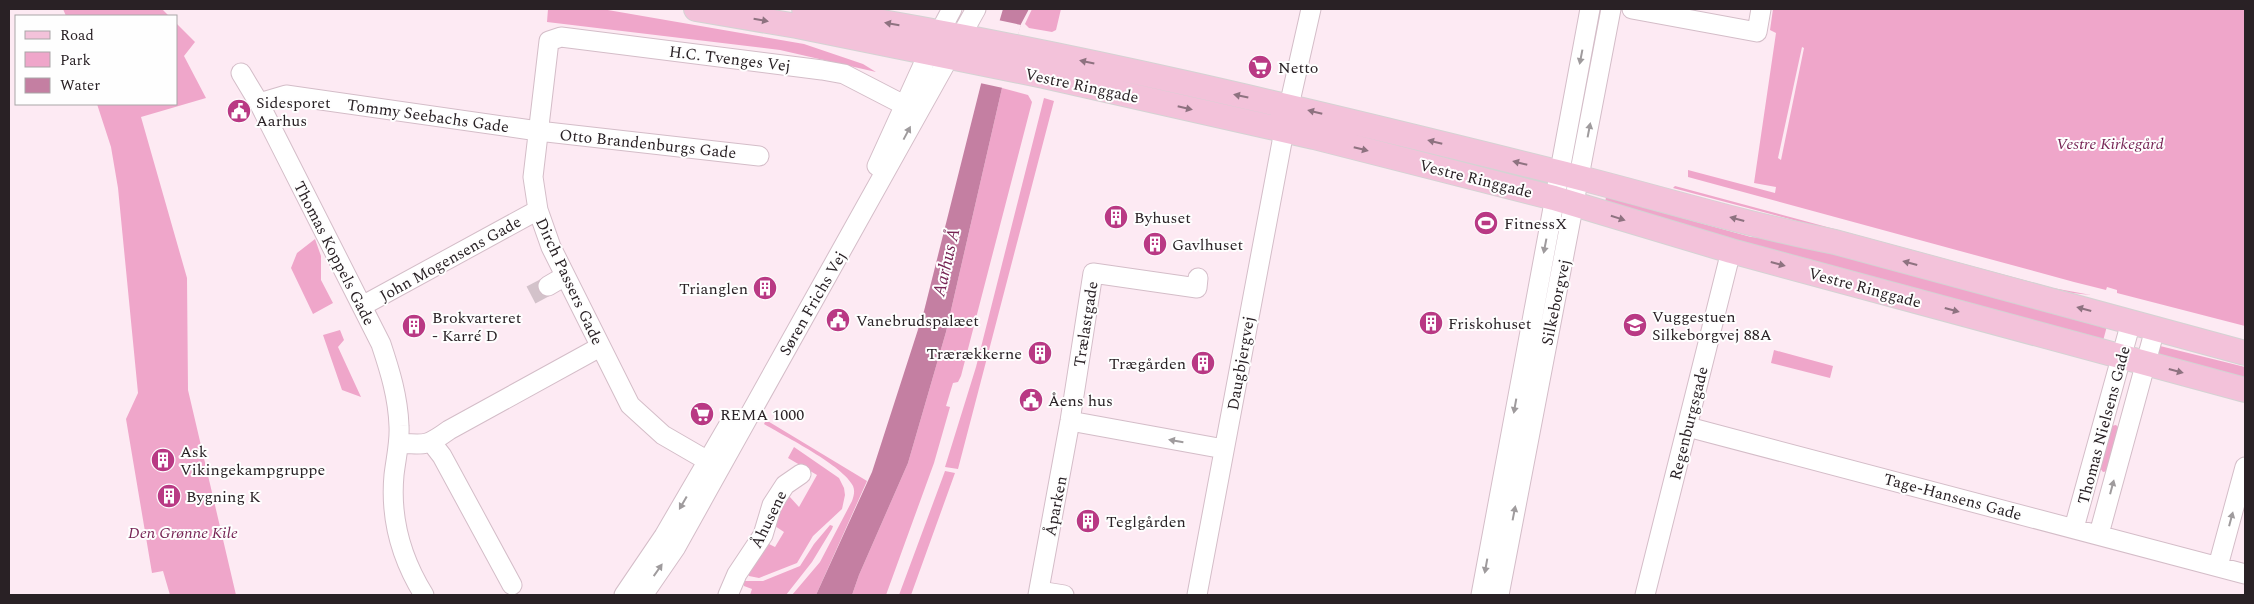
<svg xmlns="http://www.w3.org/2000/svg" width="2254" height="604" font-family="Spectral,serif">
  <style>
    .green { fill: #efa6ca; fill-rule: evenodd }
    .water { fill: #c47fa2 }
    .pier { fill: #fdeaf3 }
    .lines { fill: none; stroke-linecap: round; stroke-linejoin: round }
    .minor-tunnel { stroke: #d3c2ca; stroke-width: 19; stroke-dasharray: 19 9; stroke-linecap: butt }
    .minor-casing { stroke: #d4bdc8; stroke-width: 21 }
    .major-casing { stroke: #d4d3d3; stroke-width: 26 }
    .minor { stroke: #fff; stroke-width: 19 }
    .major { stroke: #f3c2da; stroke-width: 24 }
    .oneway { fill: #8e7280 }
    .oneway2 { fill: #9f9b9d }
    .labels { text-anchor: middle; stroke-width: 4; stroke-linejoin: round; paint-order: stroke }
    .street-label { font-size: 16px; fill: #292125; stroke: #fefefe }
    .poi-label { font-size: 16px; fill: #292125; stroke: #fefefe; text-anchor: start }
    .park-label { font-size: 16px; font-style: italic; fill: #772555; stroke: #fefefe }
    .water-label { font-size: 18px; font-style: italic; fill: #772454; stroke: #fefefe }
  </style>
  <rect width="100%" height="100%" fill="#fdeaf3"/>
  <!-- green -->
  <path class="green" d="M 63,9 L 162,9 L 169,16 L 66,16 Z
    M 548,9 L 602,9 L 804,44 L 863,64 L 876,72 L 780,50 L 547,22 Z
    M 1032,9 L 1061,9 L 1056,30 L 1052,32 L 1029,28 L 1025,24 Z
    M 1773,9 L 2245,9 L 2245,326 L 2117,293 L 2117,290 L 2107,287 L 2106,290 L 2074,282 L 1688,177 L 1688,170 L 1775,193 L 1776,187 L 1754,183 L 1776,33 L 1770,30 ZM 1802,47 L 1804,48 L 1781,160 L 1778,158 Z
    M 176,23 L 195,42 L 184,56 L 206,98 L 141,117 L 187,278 L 188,390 L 236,595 L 170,595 L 163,571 L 152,573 L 126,419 L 138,393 L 118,188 L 111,147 L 97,104 L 176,104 Z
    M 1002,88 L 1028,95 L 1032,102 L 961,376 L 958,382 L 953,383 L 946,406 L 950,407 L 934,463 L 886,595 L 852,595 L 859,575 L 908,463 L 946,332 Z
    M 1044,98 L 1054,101 L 958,469 L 945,467 L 976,367 Z
    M 1675,186 L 2053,288 L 2091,295 L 2063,292 L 1673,188 Z
    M 1606,197 L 1751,237 L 1790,240 L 2107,326 L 2103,341 L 1668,224 L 1605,203 Z
    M 315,239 L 321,256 L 321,280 L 333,303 L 313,314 L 291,268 L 297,253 Z
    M 340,330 L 344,340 L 338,347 L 361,397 L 342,390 L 323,335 Z
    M 2160,346 L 2245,367 L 2245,379 L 2155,355 Z
    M 1774,350 L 1833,366 L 1830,378 L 1771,363 Z
    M 766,420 L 867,481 L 816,595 L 792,595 L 820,562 L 852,501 C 854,495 855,491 853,486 C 844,466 784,436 764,424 Z
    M 2116,425 L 2120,429 L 2108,471 L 2103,472 L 2099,467 L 2111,426 Z
    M 794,447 L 839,478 L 844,488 L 845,495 L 842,509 L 813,536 L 797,563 L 759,578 L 749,576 L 746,569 L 769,544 L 775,547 L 784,532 L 775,526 L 775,517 L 789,496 L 799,507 L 817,475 L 788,458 Z
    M 945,471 L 955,473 L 911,595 L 899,595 Z
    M 830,525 L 833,526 L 832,529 L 812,562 L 786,595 L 750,595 L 752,589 L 744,586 L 743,581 L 763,581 L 800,566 L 814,544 Z"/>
  <!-- water -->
  <path class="water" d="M 1003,9 L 1029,9 L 1021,24 L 1002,88 L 946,332 L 908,463 L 859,575 L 852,595 L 816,595 L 872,472 L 924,311 L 981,84 Z"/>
  <!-- pier -->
  <path class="pier" d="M 998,20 L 1021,25 L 1003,88 L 980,83 Z"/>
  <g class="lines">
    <!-- minor-tunnel -->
    <path class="minor-tunnel" d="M 531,295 L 548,286"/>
    <!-- minor casing -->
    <g class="minor-casing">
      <path id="minor" d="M 1632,9 L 1757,32 L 1761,9
        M 241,73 L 259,103 L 381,344 C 390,371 398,397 399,426 C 400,442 396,458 394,475 C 390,518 401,558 424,595
        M 259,103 L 286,95 L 538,131 L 759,156
        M 1289,106 L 1311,9
        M 877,166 L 928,54 L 952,9
        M 548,286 L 565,276
        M 362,306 L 538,210
        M 1070,421 L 1224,449
        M 1688,427 L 2245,574
        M 399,443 C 426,445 427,446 449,430 L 600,347
        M 432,443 L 442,456 L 512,585
        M 720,468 L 663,435 L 630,405 L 551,247 L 538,210 L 533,177 L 549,41 L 561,37 L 822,70 L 844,74 L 904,105
        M 2074,528 L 2131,322
        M 2099,534 L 2155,329
        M 2218,566 L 2245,467
        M 1039,591 L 1064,595
        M 624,595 L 664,536 L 731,421
        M 643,595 L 676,547 L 706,493 L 976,9
        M 728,595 L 737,574 L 763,535 L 772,505 L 785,485 L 801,474
        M 1038,595 L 1070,421 L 1093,273 L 1197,288 L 1198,278
        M 1197,595 L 1284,131
        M 1481,595 L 1590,9
        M 1499,595 L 1611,9
        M 1645,595 L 1731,251"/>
    </g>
    <!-- major casing -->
    <g class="major-casing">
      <path id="major" d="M 696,9 L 797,26 L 1044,76 L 1314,137 L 1554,198 L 1731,251 L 2245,390
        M 804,9 C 1058,49 1308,110 1557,172 C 1650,195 1742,224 1835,242 L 2245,353"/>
    </g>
    <!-- minor -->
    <use href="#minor" class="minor"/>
    <!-- major -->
    <use href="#major" class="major"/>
  </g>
  <!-- one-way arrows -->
  <defs><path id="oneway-solid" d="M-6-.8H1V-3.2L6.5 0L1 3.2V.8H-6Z" transform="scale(1.25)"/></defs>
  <g class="oneway">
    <use href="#oneway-solid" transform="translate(761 20) rotate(10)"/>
    <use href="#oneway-solid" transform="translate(892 24) rotate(-170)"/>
    <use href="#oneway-solid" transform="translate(1087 62) rotate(-168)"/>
    <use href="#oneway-solid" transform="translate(1241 96) rotate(-168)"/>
    <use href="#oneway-solid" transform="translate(1185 108) rotate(13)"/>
    <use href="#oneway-solid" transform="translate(1315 112) rotate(-166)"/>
    <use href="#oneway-solid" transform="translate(1435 142) rotate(-166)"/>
    <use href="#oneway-solid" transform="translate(1361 149) rotate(14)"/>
    <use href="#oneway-solid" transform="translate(1520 163) rotate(-166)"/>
    <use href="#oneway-solid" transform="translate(1618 218) rotate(18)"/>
    <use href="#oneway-solid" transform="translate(1737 219) rotate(-165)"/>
    <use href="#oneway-solid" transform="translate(1910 263) rotate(-165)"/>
    <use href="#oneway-solid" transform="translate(1778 264) rotate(15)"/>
    <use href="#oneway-solid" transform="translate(2084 309) rotate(-165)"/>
    <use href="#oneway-solid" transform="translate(1952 310) rotate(15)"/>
    <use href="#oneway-solid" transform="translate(2176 371) rotate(15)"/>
  </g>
  <g class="oneway2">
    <use href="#oneway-solid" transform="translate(1581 57) rotate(101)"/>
    <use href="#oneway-solid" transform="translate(1589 130) rotate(-79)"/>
    <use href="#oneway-solid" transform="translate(907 133) rotate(-62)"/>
    <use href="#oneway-solid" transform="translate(1545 246) rotate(101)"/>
    <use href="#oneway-solid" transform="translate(1515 406) rotate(100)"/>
    <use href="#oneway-solid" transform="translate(1176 441) rotate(-170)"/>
    <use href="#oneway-solid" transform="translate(2112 487) rotate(-75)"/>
    <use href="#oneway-solid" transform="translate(683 503) rotate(120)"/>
    <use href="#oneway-solid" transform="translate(1514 513) rotate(-79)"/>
    <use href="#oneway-solid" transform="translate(2231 519) rotate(-75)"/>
    <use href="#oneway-solid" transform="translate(1486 566) rotate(100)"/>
    <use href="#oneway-solid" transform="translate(658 570) rotate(-55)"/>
  </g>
  <!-- icons -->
  <defs>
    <g id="supermarket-disc" transform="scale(1.25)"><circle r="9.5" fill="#b93984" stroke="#fefefe"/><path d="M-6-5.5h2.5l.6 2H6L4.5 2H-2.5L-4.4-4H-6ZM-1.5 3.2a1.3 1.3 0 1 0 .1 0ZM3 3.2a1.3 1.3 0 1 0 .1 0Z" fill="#fff"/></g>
    <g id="civic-disc" transform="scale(1.25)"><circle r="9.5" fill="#b93984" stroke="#fefefe"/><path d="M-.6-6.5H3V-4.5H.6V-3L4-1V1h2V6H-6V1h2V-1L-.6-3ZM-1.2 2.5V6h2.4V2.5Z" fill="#fff"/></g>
    <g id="building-disc" transform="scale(1.25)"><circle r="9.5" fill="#b93984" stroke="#fefefe"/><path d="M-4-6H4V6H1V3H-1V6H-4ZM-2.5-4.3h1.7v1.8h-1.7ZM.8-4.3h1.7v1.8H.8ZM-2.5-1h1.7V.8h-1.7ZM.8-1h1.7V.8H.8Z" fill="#fff"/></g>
    <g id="stadium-disc" transform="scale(1.25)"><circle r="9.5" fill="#b93984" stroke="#fefefe"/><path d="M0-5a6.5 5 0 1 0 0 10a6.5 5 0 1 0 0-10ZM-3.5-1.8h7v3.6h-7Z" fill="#fff"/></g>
    <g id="school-disc" transform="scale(1.25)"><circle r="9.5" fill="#b93984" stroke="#fefefe"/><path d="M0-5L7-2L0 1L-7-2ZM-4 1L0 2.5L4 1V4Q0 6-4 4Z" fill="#fff"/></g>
  </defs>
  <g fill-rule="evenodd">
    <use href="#supermarket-disc" x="1260" y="67"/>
    <use href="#civic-disc" x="239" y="111"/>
    <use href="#building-disc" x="1116" y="217"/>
    <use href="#stadium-disc" x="1486" y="223"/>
    <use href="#building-disc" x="1155" y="244"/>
    <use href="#building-disc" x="765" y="288"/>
    <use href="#civic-disc" x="838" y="320"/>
    <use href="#building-disc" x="1431" y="323"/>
    <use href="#school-disc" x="1635" y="325"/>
    <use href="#building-disc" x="414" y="326"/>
    <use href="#building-disc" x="1040" y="353"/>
    <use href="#building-disc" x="1203" y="363"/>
    <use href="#civic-disc" x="1031" y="400"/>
    <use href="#supermarket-disc" x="702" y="414"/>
    <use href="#building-disc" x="163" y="460"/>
    <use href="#building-disc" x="169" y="496"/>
    <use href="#building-disc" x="1088" y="521"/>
  </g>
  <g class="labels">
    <!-- street labels -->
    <g class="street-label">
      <text transform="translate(730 58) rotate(7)" y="6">H.C. Tvenges Vej</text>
      <text transform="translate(1082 85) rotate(12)" y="6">Vestre Ringgade</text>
      <text transform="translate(428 115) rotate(8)" y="6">Tommy Seebachs Gade</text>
      <text transform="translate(648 143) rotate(6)" y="6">Otto Brandenburgs Gade</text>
      <text transform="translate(1476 178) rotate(14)" y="6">Vestre Ringgade</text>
      <text transform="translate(335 253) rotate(63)" y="6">Thomas Koppels Gade</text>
      <text transform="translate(450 258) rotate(-29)" y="6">John Mogensens Gade</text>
      <text transform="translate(570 281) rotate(65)" y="6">Dirch Passers Gade</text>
      <text transform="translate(1865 287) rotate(15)" y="6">Vestre Ringgade</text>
      <text transform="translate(1555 302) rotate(-78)" y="6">Silkeborgvej</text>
      <text transform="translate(812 303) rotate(-60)" y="6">Søren Frichs Vej</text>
      <text transform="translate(1085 324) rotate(-81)" y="6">Trælastgade</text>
      <text transform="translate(1240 363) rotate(-80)" y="6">Daugbjergvej</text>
      <text transform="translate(1688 423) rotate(-76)" y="6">Regenburgsgade</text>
      <text transform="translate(2103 425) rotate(-75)" y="6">Thomas Nielsens Gade</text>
      <text transform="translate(1953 496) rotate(15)" y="6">Tage-Hansens Gade</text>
      <text transform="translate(1055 506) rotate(-79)" y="6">Åparken</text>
      <text transform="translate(768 519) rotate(-64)" y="6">Åhusene</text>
    </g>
    <!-- poi labels -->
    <g class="poi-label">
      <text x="1278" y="73">Netto</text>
      <text x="256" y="108">Sidesporet<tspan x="256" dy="18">Aarhus</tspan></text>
      <text x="1134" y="223">Byhuset</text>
      <text x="1504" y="229">FitnessX</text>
      <text x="1172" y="250">Gavlhuset</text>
      <text x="748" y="294" text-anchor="end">Trianglen</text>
      <text x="1652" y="322">Vuggestuen<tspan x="1652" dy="18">Silkeborgvej 88A</tspan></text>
      <text x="432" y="323">Brokvarteret<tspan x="432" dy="18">- Karré D</tspan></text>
      <text x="856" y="326">Vanebrudspalæet</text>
      <text x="1448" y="329">Friskohuset</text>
      <text x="1022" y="359" text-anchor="end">Trærækkerne</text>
      <text x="1186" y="369" text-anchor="end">Trægården</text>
      <text x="1048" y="406">Åens hus</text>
      <text x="720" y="420">REMA 1000</text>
      <text x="180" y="457">Ask<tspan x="180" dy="18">Vikingekampgruppe</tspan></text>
      <text x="186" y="502">Bygning K</text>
      <text x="1106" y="527">Teglgården</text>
    </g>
    <!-- park labels -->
    <g class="park-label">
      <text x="2110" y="149">Vestre Kirkegård</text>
      <text x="183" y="538">Den Grønne Kile</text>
    </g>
    <!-- water labels -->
    <g class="water-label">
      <text transform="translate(946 262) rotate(-77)" y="6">Aarhus Å</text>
    </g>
  </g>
  <!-- border -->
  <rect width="2254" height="604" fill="none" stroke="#292125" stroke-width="20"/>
  <!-- legend -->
  <rect x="15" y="15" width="162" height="90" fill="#fefefe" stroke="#a9a6a7"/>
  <rect x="25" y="31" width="25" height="8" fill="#f3c2da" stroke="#a9a6a7"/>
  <text x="60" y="40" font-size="15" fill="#292125">Road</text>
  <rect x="25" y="52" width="25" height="15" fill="#efa6ca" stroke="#a9a6a7"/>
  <text x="60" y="65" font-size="15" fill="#292125">Park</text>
  <rect x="25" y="78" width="25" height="15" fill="#c47fa2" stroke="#a9a6a7"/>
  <text x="60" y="90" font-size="15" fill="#292125">Water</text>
</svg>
